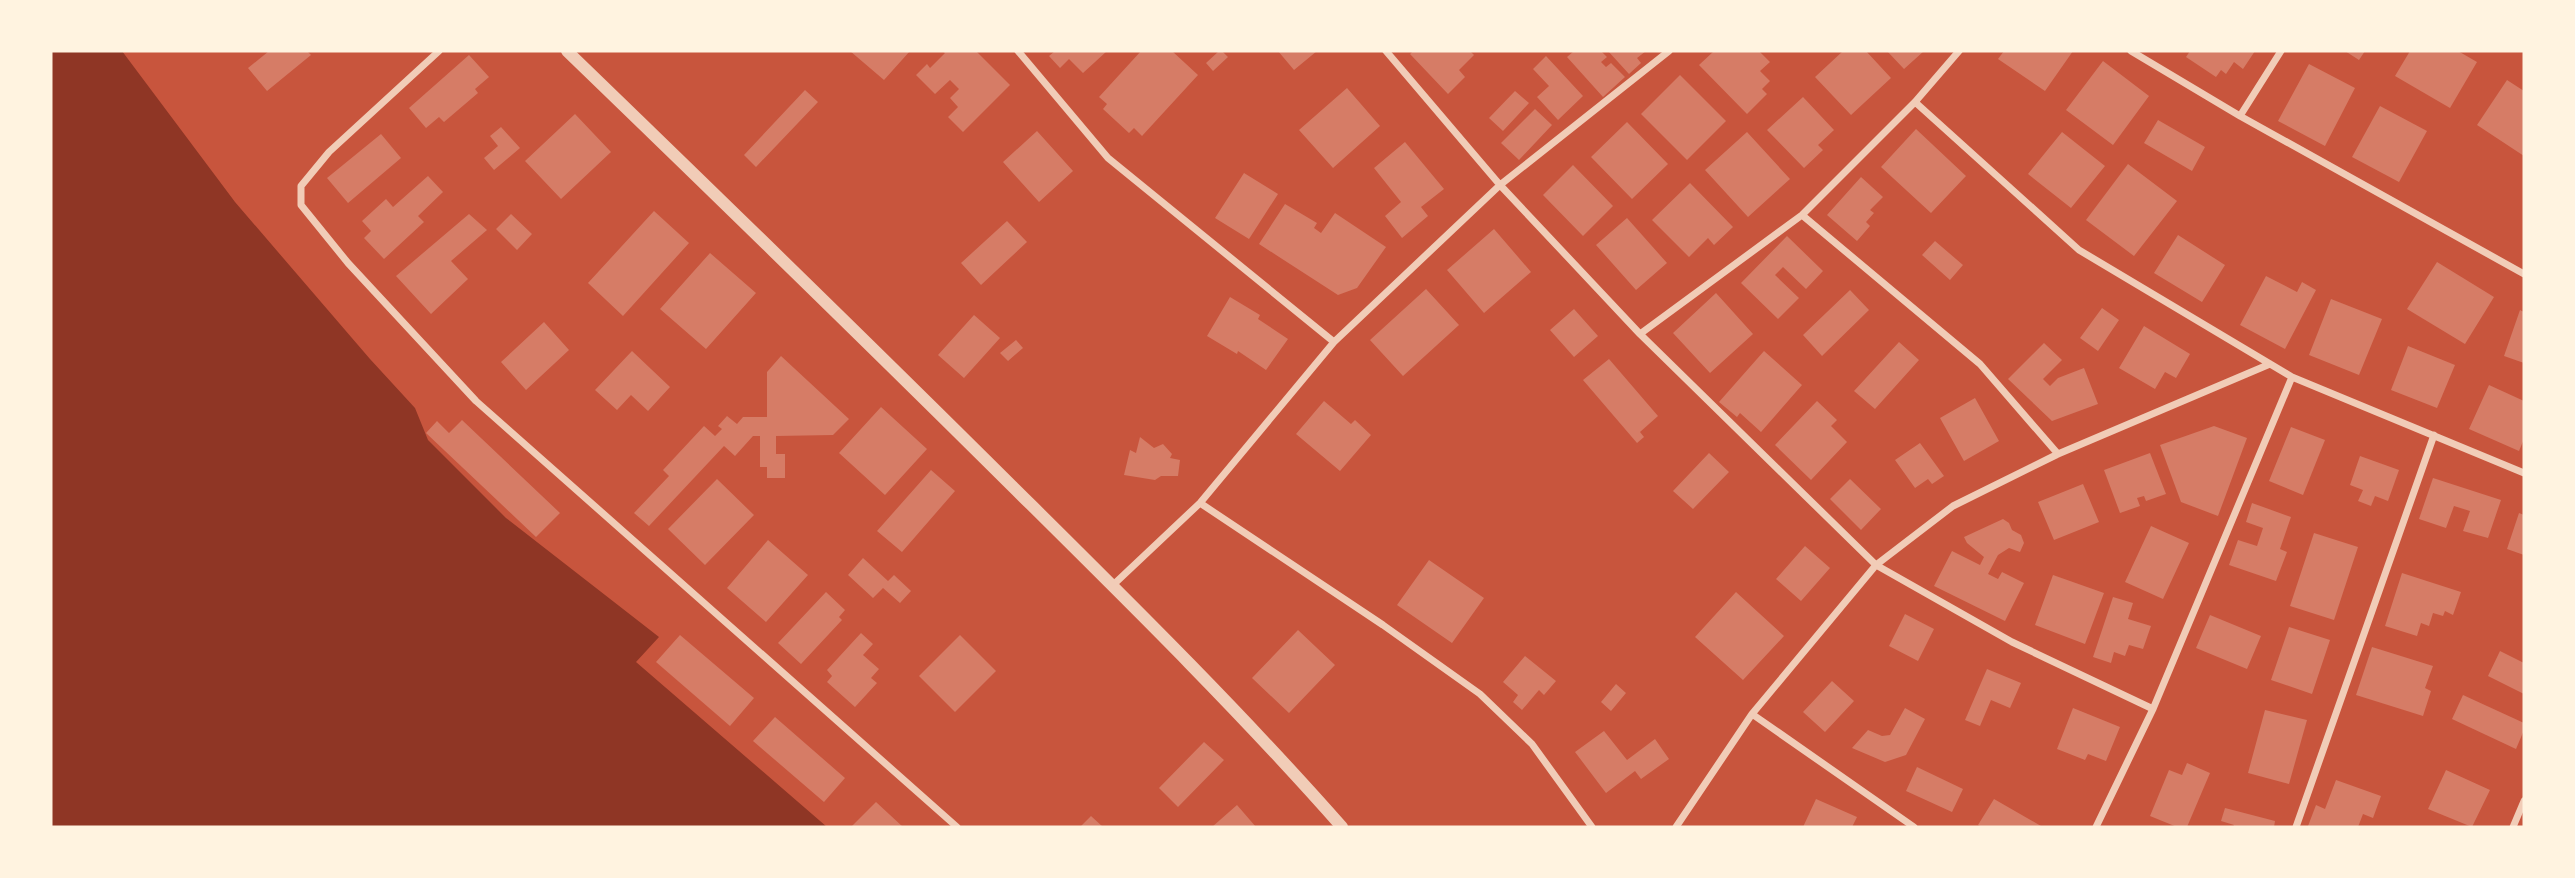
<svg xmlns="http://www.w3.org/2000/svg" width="2575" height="878" font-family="'Alegreya Sans',sans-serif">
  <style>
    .water { fill: #8f3625 }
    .building { fill: #d67c66 }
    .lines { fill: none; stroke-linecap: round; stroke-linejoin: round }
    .minor { stroke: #f1ccb7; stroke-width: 7 }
    .tertiary { stroke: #f1ccb7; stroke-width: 12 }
  </style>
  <rect width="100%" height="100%" fill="#c8553d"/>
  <!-- water -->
  <path class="water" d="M 51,51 L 122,51 L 235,202 L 370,359 L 415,408 L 428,440 L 506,518 L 659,637 L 636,662 L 827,827 L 51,827 Z"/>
  <!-- building -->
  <path class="building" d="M 269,51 L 307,51 L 311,55 L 267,91 L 248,68 Z
    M 850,51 L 910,51 L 884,80 Z
    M 942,51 L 976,51 L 1010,85 L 963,132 L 948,117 L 958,107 L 950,98 L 959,89 L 950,80 L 935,94 L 916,75 L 927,64 L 930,68 L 945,53 Z
    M 1055,51 L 1107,51 L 1083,73 L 1069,59 L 1060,68 L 1049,56 Z
    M 1141,51 L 1172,51 L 1198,75 L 1142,136 L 1134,128 L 1129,133 L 1103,109 L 1107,104 L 1099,97 Z
    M 1219,51 L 1222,51 L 1228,57 L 1213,71 L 1206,63 Z
    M 1278,51 L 1317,51 L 1294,70 Z
    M 1413,51 L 1470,51 L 1474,55 L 1459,70 L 1465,77 L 1448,94 L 1410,54 Z
    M 1574,51 L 1601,51 L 1607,57 L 1601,62 L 1606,67 L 1611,63 L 1625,77 L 1603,97 L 1567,57 Z
    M 1608,51 L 1646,51 L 1637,58 L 1641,63 L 1629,74 Z
    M 1714,51 L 1759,51 L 1770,62 L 1760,71 L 1770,81 L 1762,89 L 1767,94 L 1747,114 L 1699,65 Z
    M 1843,51 L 1866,51 L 1891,78 L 1851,115 L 1815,77 Z
    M 1887,51 L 1924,51 L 1904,69 Z
    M 2004,51 L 2073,51 L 2045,91 L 1998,59 Z
    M 2190,51 L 2255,51 L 2243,69 L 2234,62 L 2226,74 L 2221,70 L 2216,77 L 2186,57 Z
    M 2345,51 L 2365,51 L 2359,60 Z
    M 2410,51 L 2458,51 L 2477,62 L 2450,108 L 2395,76 Z
    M 469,55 L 489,77 L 475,89 L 478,93 L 444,122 L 439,117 L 426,128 L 409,108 Z
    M 1546,56 L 1583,96 L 1558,120 L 1537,97 L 1549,86 L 1533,69 Z
    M 2103,61 L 2149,96 L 2113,145 L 2066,110 Z
    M 2309,64 L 2355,88 L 2325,146 L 2278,121 Z
    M 1680,75 L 1726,121 L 1687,160 L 1641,114 Z
    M 2507,80 L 2524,91 L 2524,156 L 2477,125 Z
    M 1347,88 L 1380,126 L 1333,168 L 1299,130 Z
    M 805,90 L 818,102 L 756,167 L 744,155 Z
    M 1515,91 L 1529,103 L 1503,131 L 1489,118 Z
    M 1803,97 L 1834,130 L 1818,145 L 1823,150 L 1804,168 L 1767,130 Z
    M 2380,106 L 2427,131 L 2399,182 L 2352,157 Z
    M 1535,109 L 1552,125 L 1519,160 L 1501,143 Z
    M 575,114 L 611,152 L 561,199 L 525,161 Z
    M 2158,120 L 2205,147 L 2192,171 L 2144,143 Z
    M 1627,122 L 1668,164 L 1632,199 L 1591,157 Z
    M 501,127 L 520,148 L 494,170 L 484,158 L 498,146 L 490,136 Z
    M 1916,129 L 1966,176 L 1931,213 L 1881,167 Z
    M 1037,131 L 1073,171 L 1039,202 L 1003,162 Z
    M 1747,132 L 1790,179 L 1748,217 L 1705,170 Z
    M 2062,132 L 2105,166 L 2071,208 L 2028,174 Z
    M 381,134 L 401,158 L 348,203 L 327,178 Z
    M 1405,142 L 1444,189 L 1421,207 L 1428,216 L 1402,238 L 1385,216 L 1401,202 L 1374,168 Z
    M 2128,164 L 2177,201 L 2134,256 L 2086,220 Z
    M 1573,165 L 1613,206 L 1583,236 L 1543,195 Z
    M 1244,173 L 1278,194 L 1249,239 L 1215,218 Z
    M 428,176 L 443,192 L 418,216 L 424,222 L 384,259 L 364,238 L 371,231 L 362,221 L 386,199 L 393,207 Z
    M 1861,177 L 1883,197 L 1870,210 L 1874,213 L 1866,222 L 1870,226 L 1857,241 L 1827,215 Z
    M 1690,183 L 1733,227 L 1714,245 L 1708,238 L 1689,257 L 1652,220 Z
    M 1285,204 L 1317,223 L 1314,228 L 1321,233 L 1335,213 L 1386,247 L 1357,288 L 1338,295 L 1259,244 Z
    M 654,211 L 689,243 L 623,316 L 588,283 Z
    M 469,214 L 487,230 L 451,261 L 468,279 L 431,314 L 396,276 Z
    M 511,214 L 532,234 L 517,250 L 496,229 Z
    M 1627,218 L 1667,263 L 1636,290 L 1596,245 Z
    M 1007,221 L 1027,242 L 981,285 L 961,263 Z
    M 1494,229 L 1531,272 L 1484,313 L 1447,270 Z
    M 2178,235 L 2225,265 L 2202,302 L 2154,273 Z
    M 1787,236 L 1823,271 L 1806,289 L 1783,267 L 1775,275 L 1799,298 L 1778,319 L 1741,283 Z
    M 1935,241 L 1963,265 L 1950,280 L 1922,255 Z
    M 710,253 L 756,293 L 706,349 L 660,309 Z
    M 2437,262 L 2494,297 L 2465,344 L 2407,309 Z
    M 2266,276 L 2297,292 L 2302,282 L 2316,290 L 2285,349 L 2240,325 Z
    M 1426,289 L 1459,325 L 1403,376 L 1370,340 Z
    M 1850,290 L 1869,310 L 1822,356 L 1803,335 Z
    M 1716,293 L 1753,334 L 1710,373 L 1673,333 Z
    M 1230,297 L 1260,315 L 1258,319 L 1288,339 L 1266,370 L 1238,351 L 1237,354 L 1207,336 Z
    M 2331,299 L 2382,319 L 2359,375 L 2309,355 Z
    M 2102,308 L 2119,320 L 2098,351 L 2080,338 Z
    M 1574,309 L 1598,336 L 1574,357 L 1550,330 Z
    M 2520,310 L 2524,312 L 2524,363 L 2504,356 Z
    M 974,315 L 1000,338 L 964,378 L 938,355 Z
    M 544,322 L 569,350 L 526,390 L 501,362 Z
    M 2144,326 L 2190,354 L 2176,378 L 2165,372 L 2155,389 L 2119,368 Z
    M 1016,340 L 1023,348 L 1008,361 L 1000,353 Z
    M 1899,342 L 1919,360 L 1875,409 L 1854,391 Z
    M 2044,343 L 2062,360 L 2043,379 L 2050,386 L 2058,378 L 2084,368 L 2098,404 L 2052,421 L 2008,379 Z
    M 2408,346 L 2455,365 L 2437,408 L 2391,390 Z
    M 632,351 L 670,387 L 648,411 L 631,395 L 617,410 L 595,390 Z
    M 1764,351 L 1802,385 L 1761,432 L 1740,413 L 1737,417 L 1719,402 Z
    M 781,356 L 849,419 L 833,435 L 776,436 L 776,454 L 785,454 L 785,478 L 767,478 L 767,467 L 760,467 L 760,436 L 753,436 L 735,456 L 724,446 L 649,526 L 634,513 L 669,476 L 663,470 L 704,426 L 715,436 L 722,429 L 718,426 L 727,416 L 737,424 L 743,417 L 767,417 L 767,372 Z
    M 1609,359 L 1658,416 L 1640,432 L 1644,437 L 1637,443 L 1583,380 Z
    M 2489,385 L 2524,401 L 2524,439 L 2519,451 L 2469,429 Z
    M 1975,398 L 1999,441 L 1964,461 L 1940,418 Z
    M 1324,401 L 1351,424 L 1355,420 L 1371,435 L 1340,471 L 1296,434 Z
    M 1817,401 L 1837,420 L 1831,426 L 1847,442 L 1811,480 L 1775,445 Z
    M 881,407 L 927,449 L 885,495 L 839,453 Z
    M 462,420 L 560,513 L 536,537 L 426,433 L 437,421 L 449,433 Z
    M 2214,426 L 2247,438 L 2218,516 L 2181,502 L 2160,445 Z
    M 2291,427 L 2325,440 L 2303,495 L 2269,481 Z
    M 1140,437 L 1154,448 L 1163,444 L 1172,454 L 1170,458 L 1180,460 L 1178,476 L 1161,476 L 1155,480 L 1124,475 L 1130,450 L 1136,453 Z
    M 1920,443 L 1944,476 L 1932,484 L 1928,479 L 1915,488 L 1895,460 Z
    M 1709,453 L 1729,472 L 1693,509 L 1673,491 Z
    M 2150,453 L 2166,494 L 2146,501 L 2144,496 L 2137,498 L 2140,506 L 2120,513 L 2104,470 Z
    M 2360,456 L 2399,470 L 2388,501 L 2375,496 L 2371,506 L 2358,501 L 2363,490 L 2350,485 Z
    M 931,470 L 955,491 L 902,552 L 877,531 Z
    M 2433,478 L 2501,500 L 2488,538 L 2463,531 L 2470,511 L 2454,506 L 2446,528 L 2419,519 Z
    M 717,479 L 754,515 L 705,565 L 668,529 Z
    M 1850,479 L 1881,509 L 1861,530 L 1830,499 Z
    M 2083,484 L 2099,522 L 2054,540 L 2038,502 Z
    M 2252,503 L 2291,517 L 2280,549 L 2287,552 L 2276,581 L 2229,565 L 2238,540 L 2257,546 L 2263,528 L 2246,522 Z
    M 2519,513 L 2524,515 L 2524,555 L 2507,549 Z
    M 2003,519 L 2009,523 L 2012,530 L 2021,535 L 2024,543 L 2020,552 L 2009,548 L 1998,555 L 1988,574 L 1998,579 L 2002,572 L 2024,583 L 2005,621 L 1934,586 L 1952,551 L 1980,565 L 1984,557 L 1967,543 L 1964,537 Z
    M 2151,526 L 2189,543 L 2163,599 L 2125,582 Z
    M 2314,533 L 2358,547 L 2334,620 L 2290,606 Z
    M 768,540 L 808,575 L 766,622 L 727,588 Z
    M 1805,546 L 1830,568 L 1801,601 L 1776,579 Z
    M 863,558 L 888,581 L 894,575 L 911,591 L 900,603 L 883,588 L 873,598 L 848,575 Z
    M 1429,560 L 1484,598 L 1452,643 L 1397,605 Z
    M 2402,573 L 2461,592 L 2453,615 L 2445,611 L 2443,616 L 2433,613 L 2429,626 L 2421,623 L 2417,636 L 2385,626 Z
    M 2053,575 L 2104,593 L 2085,644 L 2035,625 Z
    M 826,592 L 845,610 L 839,617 L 842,620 L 801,664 L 778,643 Z
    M 1736,592 L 1784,636 L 1743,680 L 1695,637 Z
    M 2113,597 L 2133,603 L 2128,619 L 2151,626 L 2143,649 L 2129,645 L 2125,656 L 2114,652 L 2111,663 L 2093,657 Z
    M 1905,614 L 1934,629 L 1918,661 L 1889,646 Z
    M 2210,615 L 2261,636 L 2247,669 L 2196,648 Z
    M 2289,627 L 2330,640 L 2312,694 L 2271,680 Z
    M 1298,630 L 1335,665 L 1289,713 L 1252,678 Z
    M 861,633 L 873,644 L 863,655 L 879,669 L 871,678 L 877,683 L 855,707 L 827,682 L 832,676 L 827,670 Z
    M 680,635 L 754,698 L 730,726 L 656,662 Z
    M 960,635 L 996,671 L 955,712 L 919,676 Z
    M 2372,647 L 2433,666 L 2425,688 L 2431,691 L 2423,716 L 2356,695 Z
    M 2500,651 L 2524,663 L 2524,694 L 2488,676 Z
    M 1525,656 L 1556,681 L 1544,695 L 1539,690 L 1522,710 L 1513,702 L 1518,695 L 1503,682 Z
    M 1987,669 L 2021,683 L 2010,708 L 1991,700 L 1980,726 L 1965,720 Z
    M 1832,681 L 1854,701 L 1825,732 L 1803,712 Z
    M 1616,684 L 1626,693 L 1611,711 L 1601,702 Z
    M 2463,695 L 2524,723 L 2524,730 L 2516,749 L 2452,719 Z
    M 1905,708 L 1925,719 L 1906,755 L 1885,762 L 1852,748 L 1868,730 L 1882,736 L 1890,735 Z
    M 2073,708 L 2120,727 L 2106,761 L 2088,754 L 2085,760 L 2057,749 Z
    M 2265,710 L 2307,720 L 2289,784 L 2248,773 Z
    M 775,717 L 845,778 L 824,802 L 753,741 Z
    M 1604,731 L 1627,760 L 1655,739 L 1669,759 L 1641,779 L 1635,771 L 1606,793 L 1575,752 Z
    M 1204,742 L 1224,760 L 1178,807 L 1159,788 Z
    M 2187,763 L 2210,773 L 2187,827 L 2177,827 L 2150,816 L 2169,770 L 2182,775 Z
    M 1917,767 L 1963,789 L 1952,812 L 1906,791 Z
    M 2446,770 L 2490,790 L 2472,827 L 2428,809 Z
    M 2336,780 L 2381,796 L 2373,818 L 2363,814 L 2358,827 L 2308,826 L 2316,805 L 2325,809 Z
    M 1816,799 L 1857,817 L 1852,827 L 1803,827 Z
    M 1994,799 L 2041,826 L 2040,827 L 1982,827 L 1978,825 Z
    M 876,802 L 903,827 L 851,827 Z
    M 1237,805 L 1256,827 L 1212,827 Z
    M 2225,808 L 2275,821 L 2274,827 L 2233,827 L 2234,825 L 2221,821 Z
    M 1091,816 L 1103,827 L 1080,827 Z"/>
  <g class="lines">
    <!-- minor -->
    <path class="minor" d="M 439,51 L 329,152 L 301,186 L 301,205 L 348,263 L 476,401 L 957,827
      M 1018,51 L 1108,158 L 1334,342
      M 1386,51 L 1500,185 L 1640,334 L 1876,565 L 2012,642 L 2153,709
      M 2131,51 L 2240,116 L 2524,274
      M 1915,102 L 2079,250 L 2292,377 L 2524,473
      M 2240,116 L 2281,51
      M 1802,215 L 1980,364 L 2058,454
      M 1640,334 L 1802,215 L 1915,102 L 1959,51
      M 1200,503 L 1383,625 L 1480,694 L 1532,744 L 1592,827
      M 1112,586 L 1200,503 L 1334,342 L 1500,185 L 1669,51
      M 1752,714 L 1914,827
      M 1676,827 L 1752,714 L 1876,565 L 1953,506 L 2058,454 L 2270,364
      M 2096,827 L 2153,709 L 2292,377
      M 2296,827 L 2434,435
      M 2513,827 L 2524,801"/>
    <!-- tertiary -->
    <path class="tertiary" d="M 567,51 C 716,195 865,340 1012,486 C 1124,597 1238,709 1342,827"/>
  </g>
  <!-- border -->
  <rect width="2575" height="878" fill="none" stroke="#fff3e0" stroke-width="105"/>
</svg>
